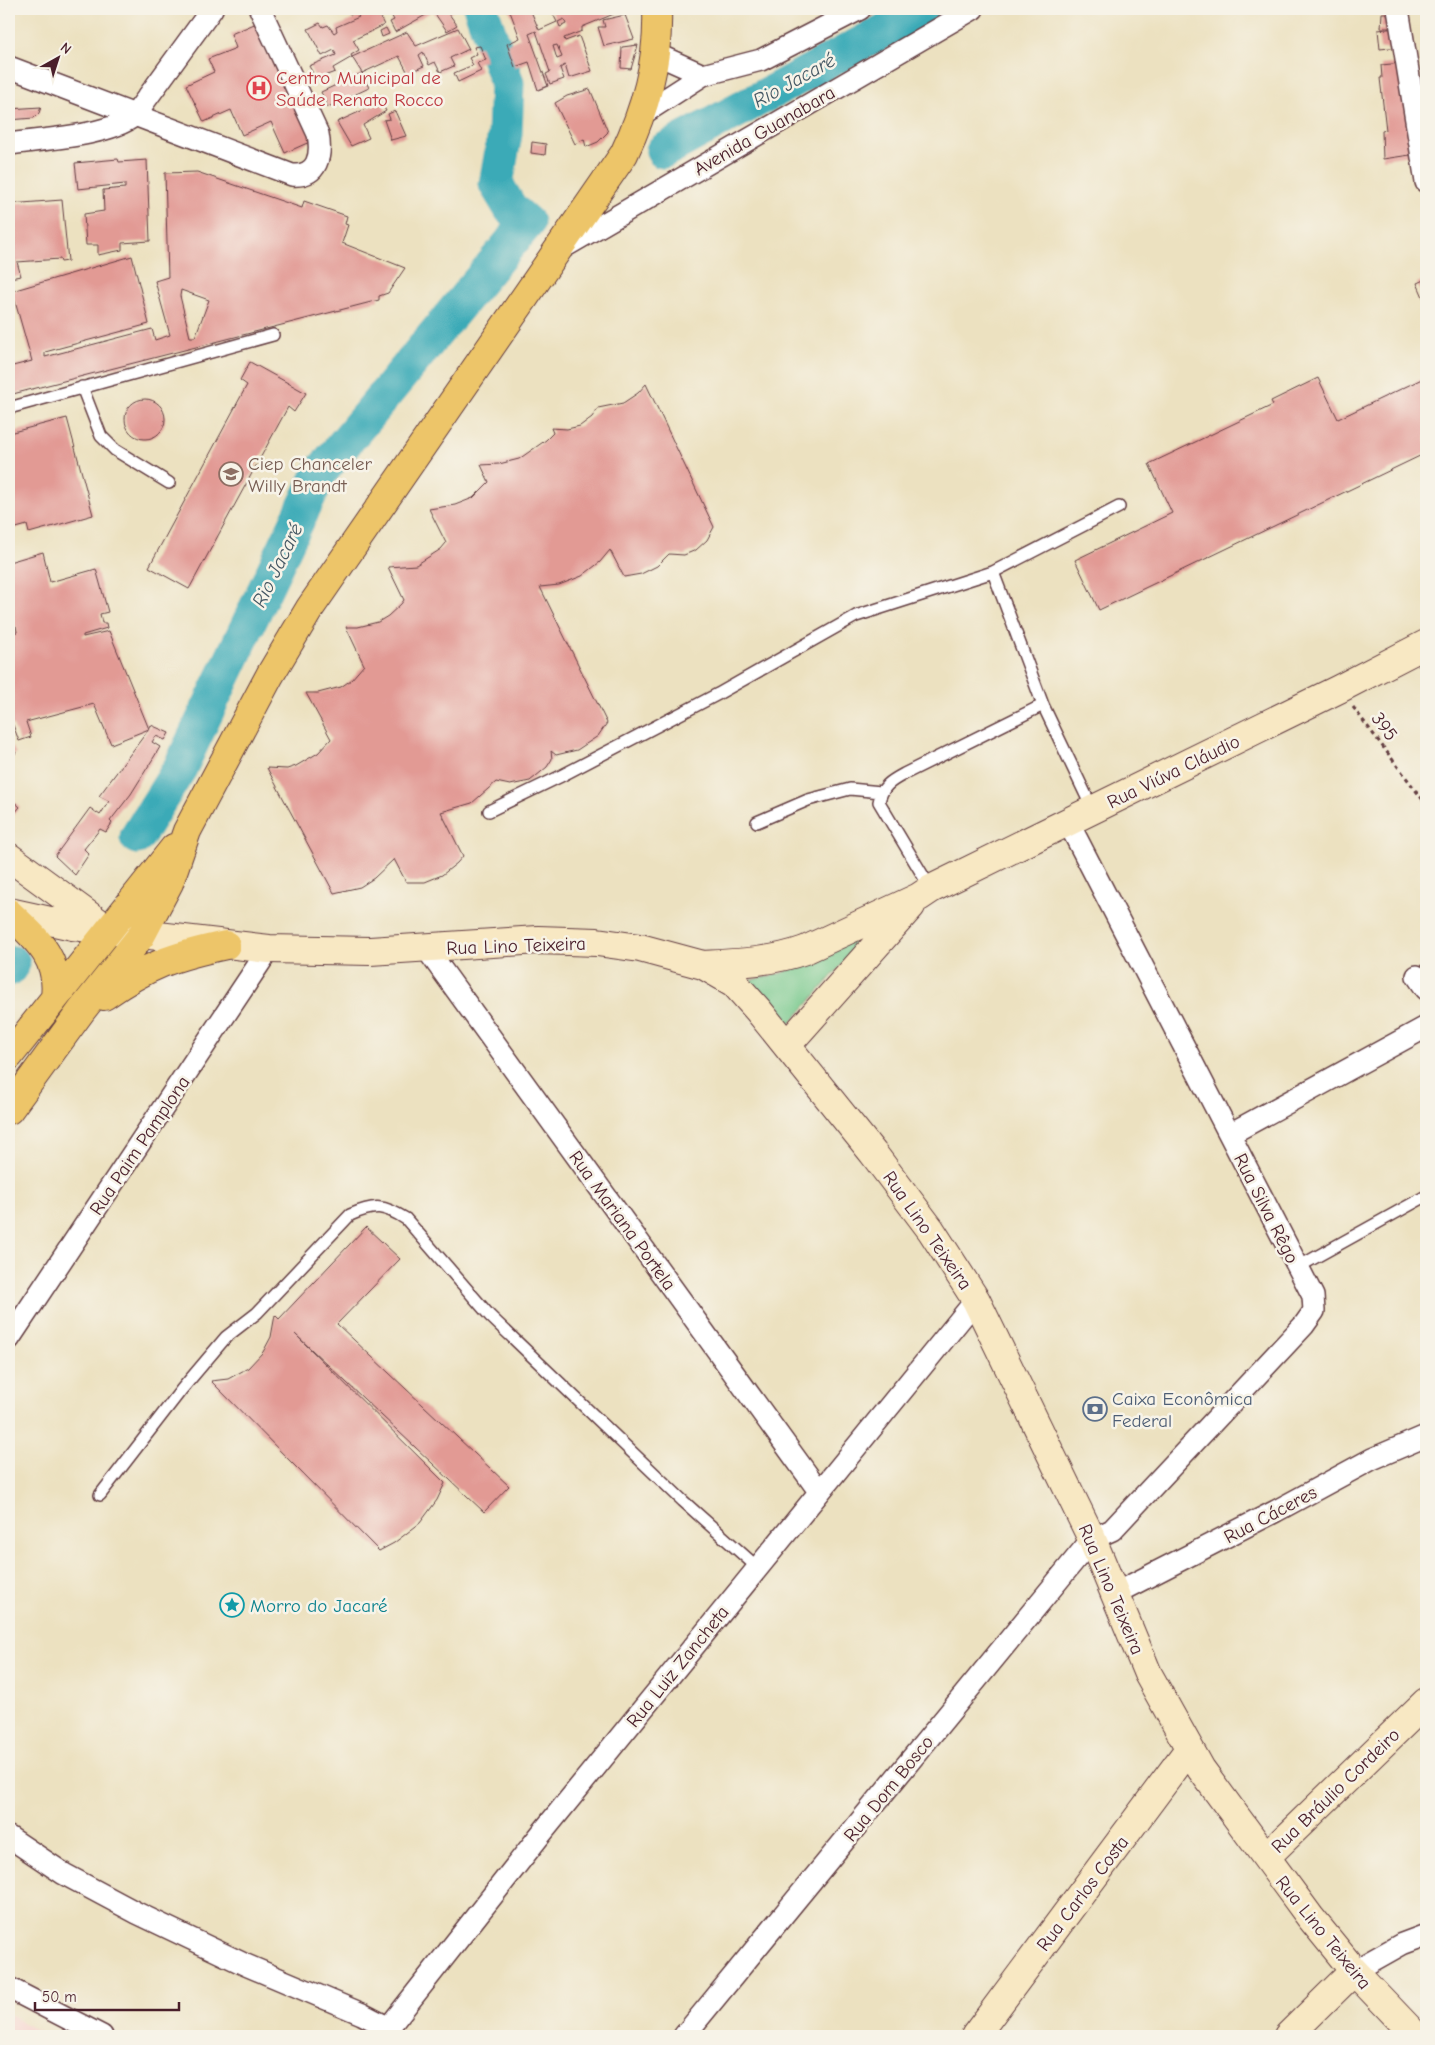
<svg xmlns="http://www.w3.org/2000/svg" width="1435" height="2045" font-family="'Comic Neue',sans-serif">
  <style>
    .built { fill: #f7d0cc }
    .green { fill: #74c88b; stroke: #5f745b }
    .lines { fill: none; stroke-linecap: round; stroke-linejoin: round }
    .river { stroke: #3aaab7; stroke-width: 35 }
    .building { fill: #e29a94; fill-rule: evenodd }
    .lane-casing { stroke: #623c41; stroke-width: 14 }
    .street-casing { stroke: #623c41; stroke-width: 24 }
    .secondary-casing { stroke: #623c41; stroke-width: 30 }
    .primary-casing { stroke: #623c41; stroke-width: 30 }
    .path { stroke: #623c41; stroke-width: 3; stroke-dasharray: 4 4; stroke-linecap: butt }
    .lane { stroke: #fff; stroke-width: 11 }
    .street { stroke: #fff; stroke-width: 21 }
    .secondary { stroke: #f8e8c3; stroke-width: 28 }
    .primary { stroke: #edc569; stroke-width: 28 }
    .labels { text-anchor: middle; stroke-width: 5; stroke-linejoin: round; paint-order: stroke }
    .health-label { font-size: 19px; fill: #be3a42; stroke: #f7f3e8; text-anchor: start }
    .street-label { font-size: 19px; fill: #4a1f2b; stroke: #f7f3e8 }
    .education-label { font-size: 19px; fill: #785e54; stroke: #f7f3e8; text-anchor: start }
    .service-label { font-size: 19px; fill: #4e5e75; stroke: #f7f3e8; text-anchor: start }
    .culture-label { font-size: 19px; fill: #0d838f; stroke: #f7f3e8; text-anchor: start }
    .water-label { font-size: 20px; font-style: italic; fill: #445763; stroke: #f7f3e8 }
  </style>
  <rect width="100%" height="100%" fill="#f7f3e8"/>
  <filter id="ink" filterUnits="userSpaceOnUse"><feTurbulence type="fractalNoise" baseFrequency=".02" numOctaves="2"/><feDisplacementMap in="SourceGraphic" scale="10" xChannelSelector="R" yChannelSelector="G"/><feConvolveMatrix kernelMatrix="1 2 1 2 8 2 1 2 1" color-interpolation-filters="sRGB"/></filter>
  <filter id="wash" filterUnits="userSpaceOnUse"><feTurbulence type="fractalNoise" baseFrequency=".0096" numOctaves="4" result="noise"/><feDisplacementMap in="SourceGraphic" scale="20" xChannelSelector="R" yChannelSelector="G"/><feGaussianBlur stdDeviation="1.12" result="paint"/><feColorMatrix in="noise" values="0 0 0 0 0 0 0 0 0 0 0 0 0 0 0 0 0 1.4 0 .05"/><feComposite in="paint" operator="in"/></filter>
  <g filter="url(#wash)">
    <rect width="100%" height="100%" fill="#ece1c0"/>
    <!-- built -->
    <path class="built" d="M 9,2015 L 29,2026 L 51,2036 L 9,2036 Z"/>
    <!-- green -->
    <path class="green" d="M 877,925 L 788,1026 L 747,981 L 779,974 L 799,966 Z"/>
    <g class="lines">
      <!-- river -->
      <path class="river" d="M 663,151 L 925,9
        M 137,837 L 180,768 L 320,473 L 527,223 L 511,209 L 496,184 L 505,134 L 507,83 L 481,9
        M 9,969 L 13,963"/>
    </g>
    <g id="blocks">
      <!-- building -->
      <path class="building" d="M 332,9 L 343,9 L 334,13 Z
        M 347,9 L 355,9 L 357,11 L 350,15 Z
        M 365,9 L 376,9 L 384,25 L 353,40 L 359,50 L 351,55 L 352,57 L 333,68 L 335,72 L 316,79 L 309,66 L 336,55 L 334,50 L 322,56 L 308,29 L 320,23 L 323,27 L 328,25 L 334,33 L 337,31 L 336,27 L 359,17 L 356,13 Z
        M 393,9 L 456,9 L 449,14 L 457,25 L 447,31 L 433,11 L 395,32 L 390,22 L 394,20 L 389,11 Z
        M 509,9 L 530,9 L 539,30 L 557,22 L 551,10 L 554,9 L 626,9 L 582,27 L 582,31 L 564,38 L 565,41 L 579,36 L 592,71 L 569,78 L 565,65 L 560,68 L 564,79 L 550,84 L 546,74 L 550,72 L 536,31 L 529,34 L 548,86 L 538,90 L 529,62 L 515,67 L 507,44 L 520,38 ZM 564,19 L 566,24 L 560,27 L 558,22 ZM 557,45 L 562,57 L 557,59 L 553,46 Z
        M 1382,13 L 1398,13 L 1399,47 L 1380,49 L 1378,30 L 1397,28 L 1381,28 Z
        M 625,15 L 634,39 L 604,46 L 598,27 L 605,27 L 603,20 Z
        M 259,22 L 314,140 L 285,153 L 271,122 L 242,135 L 231,110 L 204,122 L 186,85 L 214,72 L 208,59 L 236,48 L 231,34 Z
        M 386,28 L 389,34 L 382,37 L 380,31 Z
        M 458,28 L 469,49 L 450,58 L 454,66 L 440,72 L 435,62 L 429,65 L 423,52 L 419,55 L 424,66 L 408,73 L 399,56 L 362,73 L 352,57 L 407,32 L 416,46 Z
        M 638,45 L 631,69 L 621,68 L 622,47 Z
        M 480,46 L 486,60 L 477,63 L 481,71 L 458,82 L 454,73 L 473,65 L 469,58 L 477,54 L 474,47 Z
        M 1402,63 L 1417,154 L 1383,159 L 1382,131 L 1386,130 L 1380,78 L 1382,78 L 1381,65 Z
        M 362,73 L 369,88 L 328,107 L 321,92 Z
        M 590,89 L 608,132 L 598,142 L 586,147 L 584,139 L 575,144 L 555,103 L 567,96 Z
        M 381,102 L 386,111 L 363,125 L 369,138 L 351,146 L 337,122 Z
        M 41,107 L 39,113 L 34,118 L 9,120 L 9,109 Z
        M 395,111 L 406,136 L 391,140 L 384,120 L 390,119 L 388,114 Z
        M 532,142 L 546,144 L 545,155 L 531,153 Z
        M 118,159 L 119,162 L 147,160 L 150,241 L 122,243 L 122,250 L 98,255 L 98,245 L 86,245 L 84,214 L 104,211 L 103,190 L 125,188 L 125,184 L 78,189 L 75,163 Z
        M 9,163 L 12,163 L 13,174 L 9,175 Z
        M 197,172 L 302,208 L 304,201 L 347,216 L 345,224 L 348,225 L 342,243 L 405,268 L 388,293 L 379,296 L 379,300 L 9,395 L 9,367 L 32,361 L 12,291 L 132,256 L 149,324 L 45,352 L 45,357 L 152,329 L 155,340 L 170,335 L 155,281 L 168,277 L 165,173 ZM 181,290 L 209,300 L 195,337 L 190,337 L 180,296 Z
        M 62,200 L 68,261 L 61,262 L 60,259 L 17,262 L 21,276 L 9,278 L 9,204 Z
        M 1426,279 L 1426,304 L 1417,283 Z
        M 250,362 L 306,393 L 294,412 L 288,407 L 189,589 L 149,567 L 247,385 L 240,380 Z
        M 1426,377 L 1426,453 L 1099,610 L 1075,560 L 1172,513 L 1149,464 L 1273,405 L 1271,401 L 1318,378 L 1338,419 Z
        M 646,384 L 714,527 L 707,540 L 696,550 L 684,555 L 669,554 L 657,566 L 641,574 L 624,577 L 610,550 L 600,562 L 582,576 L 559,585 L 540,587 L 607,723 L 598,736 L 577,750 L 556,755 L 551,751 L 552,759 L 547,767 L 530,781 L 510,785 L 496,782 L 472,803 L 441,812 L 463,856 L 457,863 L 442,875 L 425,882 L 406,882 L 394,859 L 374,878 L 360,887 L 334,893 L 267,768 L 287,769 L 296,766 L 318,753 L 331,739 L 306,693 L 318,693 L 341,687 L 351,680 L 364,665 L 346,627 L 358,627 L 378,622 L 388,616 L 401,604 L 404,600 L 388,567 L 416,565 L 441,549 L 446,543 L 429,509 L 455,505 L 473,498 L 489,482 L 481,465 L 499,464 L 519,459 L 546,440 L 553,433 L 551,428 L 567,429 L 580,426 L 592,417 L 598,408 L 623,403 L 638,393 Z
        M125 419a20 20 0 1 1 40 0a20 20 0 1 1-40 0Z
        M 67,418 L 93,515 L 29,533 L 27,525 L 9,530 L 9,433 Z
        M 43,552 L 50,582 L 96,569 L 108,612 L 100,614 L 102,623 L 106,623 L 107,628 L 83,635 L 83,637 L 109,631 L 149,729 L 151,725 L 169,733 L 165,740 L 156,736 L 152,742 L 160,747 L 154,757 L 131,794 L 110,821 L 112,823 L 106,832 L 100,829 L 84,849 L 89,854 L 75,875 L 55,856 L 90,808 L 100,815 L 109,801 L 99,796 L 149,729 L 111,744 L 94,704 L 26,722 L 31,737 L 19,741 L 13,725 L 9,726 L 9,634 L 17,632 L 16,626 L 9,627 L 9,562 Z
        M 9,743 L 16,753 L 9,757 Z
        M 11,799 L 20,807 L 12,816 L 9,813 L 9,801 Z
        M 366,1227 L 400,1259 L 337,1324 L 509,1486 L 484,1512 L 295,1334 L 445,1483 L 437,1500 L 420,1523 L 394,1543 L 379,1551 L 211,1381 L 228,1379 L 248,1368 L 263,1352 L 271,1337 L 275,1315 L 279,1319 Z"/>
    </g>
  </g>
  <g filter="url(#ink)">
    <use href="#blocks" fill-opacity="0" stroke="#623c41" stroke-width="1"/>
    <g class="lines">
      <!-- lane casing -->
      <g class="lane-casing">
        <path id="lane" d="M 82,387 L 101,436 L 115,450 L 169,483
          M 9,408 L 273,335
          M 993,572 L 1119,507
          M 489,811 L 559,777 L 718,694 L 856,616 L 993,572 L 1043,705
          M 757,822 L 808,800 L 850,789 L 881,792
          M 931,889 L 879,802 C 882,786 891,781 904,774 L 1043,705 L 1093,810
          M 1298,1267 L 1426,1196
          M 100,1495 L 182,1389 L 226,1337 L 257,1313 L 350,1215 C 375,1204 384,1205 406,1219 L 490,1316 L 683,1501 L 757,1567"/>
      </g>
      <!-- street casing -->
      <g class="street-casing">
        <path id="street" d="M 1398,9 L 1426,182
          M 656,54 L 703,75
          M 9,67 L 292,175 C 318,177 322,155 318,134 L 260,9
          M 641,115 L 703,75 L 761,60 L 860,9
          M 9,144 C 43,139 108,136 134,116 L 212,9
          M 559,250 L 973,9
          M 426,948 L 819,1491
          M 1417,976 L 1426,989
          M 1230,1134 L 1426,1027
          M 9,1339 L 269,949
          M 1114,1594 L 1276,1511 L 1372,1459 L 1426,1436
          M 9,1837 L 64,1874 L 137,1913 L 246,1965 L 362,2014 L 389,2028
          M 1354,1971 L 1402,1944 L 1426,1935
          M 9,1988 L 102,2036
          M 382,2036 L 541,1834 L 976,1300
          M 684,2036 L 1092,1539 L 1112,1530 L 1304,1325 L 1314,1311 L 1313,1296 L 1068,822"/>
      </g>
      <!-- secondary casing -->
      <g class="secondary-casing">
        <path id="secondary" d="M 9,857 L 109,930
          M 9,912 L 73,926 L 269,949 L 370,951 L 538,940 L 597,942 L 640,948 L 703,965 L 734,983 L 758,1010 L 873,1153 L 931,1230 L 976,1300 L 1092,1539 L 1148,1674 L 1201,1769 L 1310,1917 L 1354,1971 L 1416,2036
          M 703,965 C 738,963 772,962 805,950 L 919,897 L 931,889 L 1339,689 L 1426,644
          M 787,1045 L 911,906
          M 1266,1857 L 1426,1702
          M 975,2036 L 1189,1749
          M 1288,2036 L 1354,1971"/>
      </g>
      <!-- primary casing -->
      <g class="primary-casing">
        <path id="primary" d="M 9,913 C 35,938 60,957 55,997
          M 104,996 C 148,965 174,956 226,945
          M 9,1056 L 174,848
          M 9,1110 L 82,1010 L 141,936 L 169,883 L 187,831 L 270,675 L 310,608 L 624,154 C 646,108 659,60 657,9"/>
      </g>
      <!-- path -->
      <path class="path" d="M 1353,707 L 1426,804"/>
      <!-- lane -->
      <use href="#lane" class="lane"/>
      <!-- street -->
      <use href="#street" class="street"/>
      <!-- secondary -->
      <use href="#secondary" class="secondary"/>
      <!-- primary -->
      <use href="#primary" class="primary"/>
    </g>
  </g>
  <!-- icons -->
  <defs>
    <g id="hospital-ring" transform="scale(1.25)"><circle r="9.5" fill="#f7f3e8" stroke="#e0444e" stroke-width="1.5"/><path d="M-5-5h3v3.5h4V-5h3V5h-3V1.5h-4V5h-3Z" fill="#e0444e"/></g>
    <g id="school-ring" transform="scale(1.25)"><circle r="9.5" fill="#f7f3e8" stroke="#8d6e63" stroke-width="1.5"/><path d="M0-5L7-2L0 1L-7-2ZM-4 1L0 2.5L4 1V4Q0 6-4 4Z" fill="#8d6e63"/></g>
    <g id="bank-ring" transform="scale(1.25)"><circle r="9.5" fill="#f7f3e8" stroke="#5c6f8a" stroke-width="1.5"/><path d="M-6-4H6V4H-6ZM0-2.3a2.3 2.3 0 1 0 0 4.6a2.3 2.3 0 1 0 0-4.6Z" fill="#5c6f8a"/></g>
    <g id="sight-ring" transform="scale(1.25)"><circle r="9.5" fill="#f7f3e8" stroke="#0f9aa8" stroke-width="1.5"/><path d="M0-6L1.8-2.2L6-1.7L2.9 1.2L3.7 5.4L0 3.3L-3.7 5.4L-2.9 1.2L-6-1.7L-1.8-2.2Z" fill="#0f9aa8"/></g>
  </defs>
  <g fill-rule="evenodd">
    <use href="#hospital-ring" x="259" y="88"/>
    <use href="#school-ring" x="231" y="474"/>
    <use href="#bank-ring" x="1095" y="1409"/>
    <use href="#sight-ring" x="232" y="1605"/>
  </g>
  <g class="labels">
    <!-- health labels -->
    <g class="health-label">
      <text x="276" y="84">Centro Municipal de<tspan x="276" dy="22">Saúde Renato Rocco</tspan></text>
    </g>
    <!-- street labels -->
    <g class="street-label">
      <text transform="translate(764 130) rotate(-30)" y="7">Avenida Guanabara</text>
      <text transform="translate(1385 726) rotate(53)" y="7">395</text>
      <text transform="translate(1173 771) rotate(-26)" y="7">Rua Viúva Cláudio</text>
      <text transform="translate(516 945) rotate(-2)" y="7">Rua Lino Teixeira</text>
      <text transform="translate(139 1145) rotate(-56)" y="7">Rua Paim Pamplona</text>
      <text transform="translate(1267 1208) rotate(63)" y="7">Rua Silva Rêgo</text>
      <text transform="translate(623 1220) rotate(54)" y="7">Rua Mariana Portela</text>
      <text transform="translate(928 1230) rotate(55)" y="7">Rua Lino Teixeira</text>
      <text transform="translate(1270 1514) rotate(-28)" y="7">Rua Cáceres</text>
      <text transform="translate(1112 1589) rotate(67)" y="7">Rua Lino Teixeira</text>
      <text transform="translate(677 1666) rotate(-51)" y="7">Rua Luiz Zancheta</text>
      <text transform="translate(888 1788) rotate(-51)" y="7">Rua Dom Bosco</text>
      <text transform="translate(1335 1790) rotate(-44)" y="7">Rua Bráulio Cordeiro</text>
      <text transform="translate(1082 1893) rotate(-53)" y="7">Rua Carlos Costa</text>
      <text transform="translate(1324 1932) rotate(51)" y="7">Rua Lino Teixeira</text>
    </g>
    <!-- education labels -->
    <g class="education-label">
      <text x="248" y="470">Ciep Chanceler<tspan x="248" dy="22">Willy Brandt</tspan></text>
    </g>
    <!-- service labels -->
    <g class="service-label">
      <text x="1112" y="1405">Caixa Econômica<tspan x="1112" dy="22">Federal</tspan></text>
    </g>
    <!-- culture labels -->
    <g class="culture-label">
      <text x="250" y="1612">Morro do Jacaré</text>
    </g>
    <!-- water labels -->
    <g class="water-label">
      <text transform="translate(794 80) rotate(-29)" y="7">Rio Jacaré</text>
      <text transform="translate(277 565) rotate(-64)" y="7">Rio Jacaré</text>
    </g>
  </g>
  <!-- margin -->
  <rect width="1435" height="2045" fill="none" stroke="#f7f3e8" stroke-width="30"/>
  <!-- north arrow -->
  <g transform="translate(58 58) rotate(39)" stroke="#f7f3e8" stroke-width="4" paint-order="stroke">
  <path d="M0-4L9 19L0 12L-9 19Z" fill="#4a1f2b"/>
  <text y="-8" font-size="14" font-weight="bold" text-anchor="middle" fill="#4a1f2b">N</text>
  </g>
  <!-- scale -->
  <path d="M35 2002v8h144v-8" fill="none" stroke="#4a1f2b" stroke-width="2.5"/>
  <text x="42" y="2002" font-size="15" fill="#4a1f2b" stroke="#f7f3e8" stroke-width="4" paint-order="stroke">50 m</text>
</svg>
